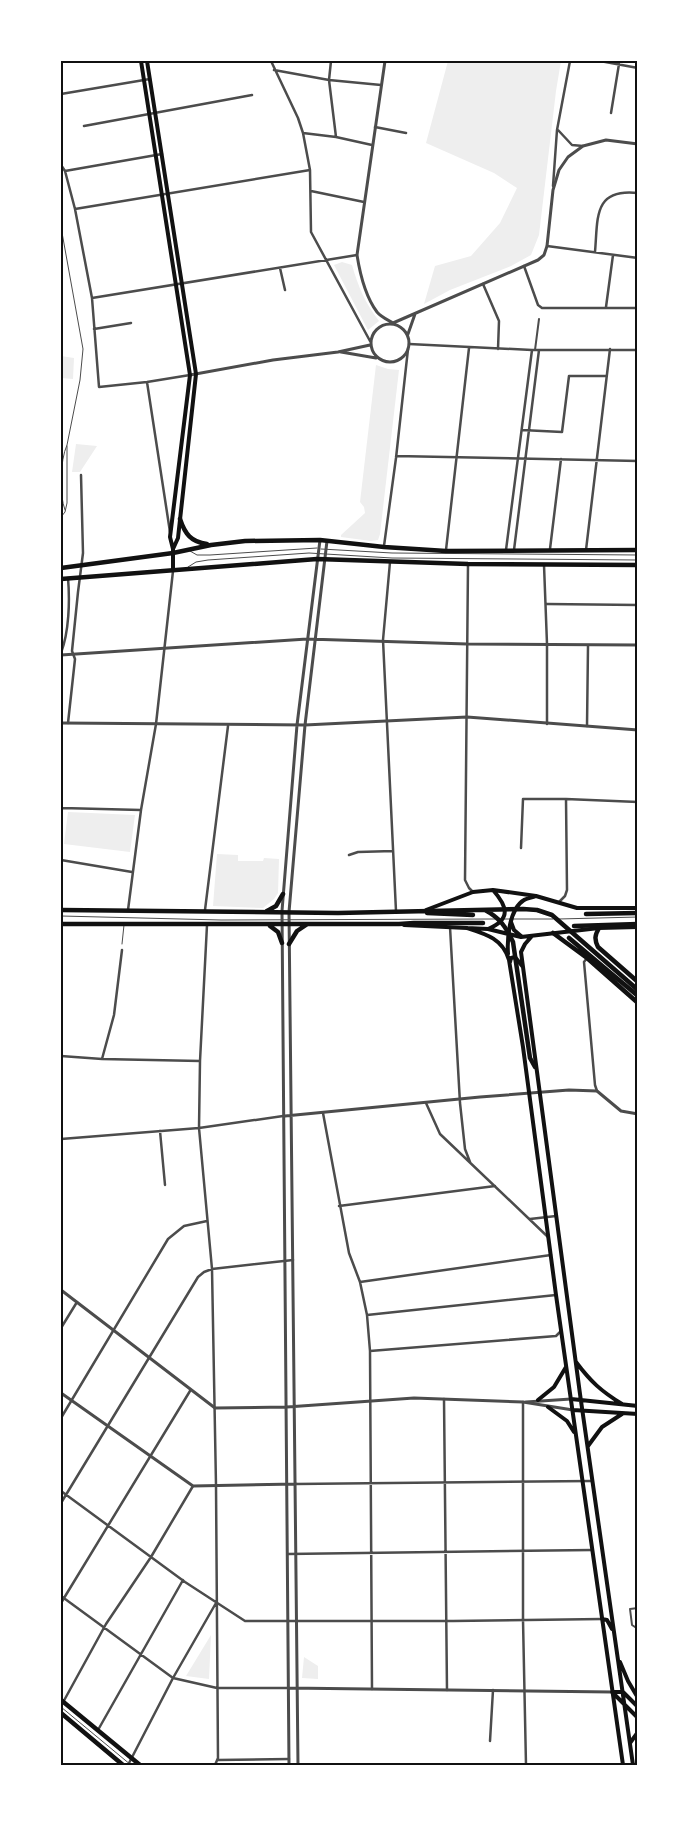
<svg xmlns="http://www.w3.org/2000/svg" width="699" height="1826" font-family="'Times New Roman',serif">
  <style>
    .green { fill: #eee }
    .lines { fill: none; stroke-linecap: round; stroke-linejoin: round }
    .service { stroke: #4c4c4c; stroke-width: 1 }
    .pedestrian { stroke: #4c4c4c; stroke-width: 2 }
    .minor { stroke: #4c4c4c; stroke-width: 2.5 }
    .tertiary { stroke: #4c4c4c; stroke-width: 3 }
    .secondary { stroke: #111; stroke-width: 4 }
    .primary { stroke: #111; stroke-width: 4.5 }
    .neatline { fill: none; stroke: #111; stroke-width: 2 }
  </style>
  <rect width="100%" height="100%" fill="#fff"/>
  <!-- green -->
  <path class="green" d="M 448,61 L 561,61 L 556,91 L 539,235 L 531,255 L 511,266 L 450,290 L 424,304 L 435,266 L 471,256 L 500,223 L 517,188 L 494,173 L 426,143 Z
    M 342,262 L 352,265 C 358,286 365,303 379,321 L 368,330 L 334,265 Z
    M 61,356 L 74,358 L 73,379 L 61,378 Z
    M 376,365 L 388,369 L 399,370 L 380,534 L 378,540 L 371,541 L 341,537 L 341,535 L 365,513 L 364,507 L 360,502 Z
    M 76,444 L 97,446 L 80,472 L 72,472 Z
    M 68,812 L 135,815 L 130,852 L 64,844 Z
    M 217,854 L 238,855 L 238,861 L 263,861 L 264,858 L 279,859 L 278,893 L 274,899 L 263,908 L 213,906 Z
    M 211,1635 L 209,1679 L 186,1676 Z
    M 304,1657 L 318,1666 L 318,1679 L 302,1678 Z"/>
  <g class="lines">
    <!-- service -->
    <path class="service" d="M 61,227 L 83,349 L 80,380 L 67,445 C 60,460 59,495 65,510
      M 61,517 L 65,512 L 67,503 L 67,446
      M 321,549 L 392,553 L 638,555
      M 190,551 L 197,555 L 210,555 L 317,548
      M 188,567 L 196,562 L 208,560 L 309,553 L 392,558 L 638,560
      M 61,916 L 221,920 L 495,919
      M 504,919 L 553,919
      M 559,919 L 638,917
      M 122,944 L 124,925
      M 61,1707 L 131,1765"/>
    <!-- pedestrian -->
    <path class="pedestrian" d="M 535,350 L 539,319
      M 638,1608 L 630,1609 L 632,1625 L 638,1629"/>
    <!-- minor -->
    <path class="minor" d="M 271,61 L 298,118 L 303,133 L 310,170 L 311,232 L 370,341
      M 331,61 L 329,80 L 336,137
      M 600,61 L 638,68
      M 274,70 L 329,80 L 381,85
      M 61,94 L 150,79
      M 611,113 L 619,64
      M 84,126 L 252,95
      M 375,127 L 406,133
      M 558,130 L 572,145 L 583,146
      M 303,133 L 336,137 L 372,145
      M 61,165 L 65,171 L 75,209 L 92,298 L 99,387 L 147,382 L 190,375
      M 65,171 L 162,154
      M 553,186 L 557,130 L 570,61
      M 311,191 L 364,202
      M 75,209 L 310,170
      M 547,246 L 638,258
      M 595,252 C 598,218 593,188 638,193
      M 524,266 L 538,305 L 542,308 L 638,308
      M 280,268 L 285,290
      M 483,284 L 499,321 L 498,349
      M 92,298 L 357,255
      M 606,307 L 613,255
      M 94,329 L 131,323
      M 409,344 L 532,350 L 638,350
      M 147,382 L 170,532
      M 522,430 L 562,432 L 569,376 L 606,376
      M 396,456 L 638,461
      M 384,546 L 396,458 L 408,349
      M 550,549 L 561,459
      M 446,550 L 469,348
      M 506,550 L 532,350
      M 514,550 L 539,350
      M 586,550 L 610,349
      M 390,562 L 383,640 L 396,911
      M 468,564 L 465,880 L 469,888 L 473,892
      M 544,565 L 547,644 L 547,724
      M 547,604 L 638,605
      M 61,653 C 69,632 70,601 68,578
      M 68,723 L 75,659 L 72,651 L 78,592 L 83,553 L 81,475
      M 587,726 L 588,646
      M 61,794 L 61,827
      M 62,808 L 141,810
      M 521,848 L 523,799 L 566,799 L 638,802
      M 349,855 L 358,852 L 393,851
      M 61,860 L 132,872
      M 559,902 L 565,896 L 567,890 L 566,799
      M 128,910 L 141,810 L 156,724 L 173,571
      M 205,910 L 228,726
      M 207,925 L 200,1061 L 199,1128 L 212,1269 L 216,1485 L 218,1758 L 215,1765
      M 450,927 L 460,1103 L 465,1149 L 470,1162
      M 587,958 L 584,962 L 595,1085 L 597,1091
      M 61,1056 L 102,1059 L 200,1061
      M 102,1059 L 114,1015 L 122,950
      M 426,1103 L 440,1134 L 548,1237
      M 323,1113 L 349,1253 L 360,1282 L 367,1315 L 370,1351 L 372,1689
      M 160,1131 L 165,1185
      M 61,1139 L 199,1128 L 283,1116
      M 339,1206 L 495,1186
      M 530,1219 L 556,1216
      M 360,1282 L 551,1255
      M 367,1315 L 556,1295
      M 61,1328 L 77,1302
      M 370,1351 L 556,1336 L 560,1332
      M 444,1399 L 447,1690
      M 523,1402 L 523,1620 L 526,1765
      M 61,1418 L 168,1239 L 184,1226 L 207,1221
      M 296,1484 L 592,1481
      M 61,1491 L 185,1582 L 245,1621 L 453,1621 L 602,1619
      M 61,1503 L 198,1277 L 204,1272 L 212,1269 L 293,1260
      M 288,1554 L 592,1550
      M 61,1596 L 173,1678 L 217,1688 L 288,1688
      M 61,1603 L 190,1391
      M 61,1706 L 106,1624 L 151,1557 L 193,1486
      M 98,1730 L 183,1580
      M 490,1741 L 493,1690
      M 218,1760 L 289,1759
      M 128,1765 L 173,1678 L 216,1603"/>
    <!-- tertiary -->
    <path class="tertiary" d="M 385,61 L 357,255 C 360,274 365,296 377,312 C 381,317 388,320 393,323 L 538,260 L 544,255 L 547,246 L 553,190 L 559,170 L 568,157 L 583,146 L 606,140 L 638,144
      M371 343a19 19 0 1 1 38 0a19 19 0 1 1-38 0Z
      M 408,334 L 415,314
      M 341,352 L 376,358
      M 190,375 L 273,360 L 338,352 L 370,345
      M 61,655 L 307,639 L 467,644 L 638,645
      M 638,671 L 638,753
      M 61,723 L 305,725 L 467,717 L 638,730
      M 285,1116 L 480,1097 L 569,1090 L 597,1091 L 621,1111 L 638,1114
      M 61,1290 L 215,1408 L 287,1407 L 414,1398 L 523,1402 L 573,1410
      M 61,1393 L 193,1486 L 296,1484
      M 526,1402 L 571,1399
      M 288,1688 L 612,1692
      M 289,1765 L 282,911 L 297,725 L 320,540
      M 298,1765 L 289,912 L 305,725 L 327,541"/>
    <!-- secondary -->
    <path class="secondary" d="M 141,61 L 190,375 L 170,537 L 173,549 L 173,570
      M 147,61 L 196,374 L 178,538 L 173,549
      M 426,910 L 473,892 L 493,890 L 536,896 L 577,908 L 638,908
      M 511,922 L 514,930 L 521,936
      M 404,925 L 488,929 L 521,937 L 599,928 L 638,927
      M 467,928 C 486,934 503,939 509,960 L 523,1047 L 556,1295 L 623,1765
      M 488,929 C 512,919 507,906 493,890
      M 532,936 L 525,944 L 521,952 L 580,1394 L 633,1765
      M 508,954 C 507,939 509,909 524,900 C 527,898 532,898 536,896
      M 510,962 L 511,958 L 515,957 L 523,967
      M 576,1362 C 591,1382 601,1391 622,1404
      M 571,1399 L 638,1406
      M 538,1400 L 554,1387 L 566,1367
      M 548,1407 L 567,1421 L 574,1432
      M 573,1410 L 638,1414
      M 588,1446 L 602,1427 L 622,1414
      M 602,1619 L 607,1620 L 612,1629
      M 620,1662 L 628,1681 L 638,1698
      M 612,1692 L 623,1692 L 638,1707
      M 613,1693 L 638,1718
      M 630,1743 L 638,1732"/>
    <!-- primary -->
    <path class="primary" d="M 180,519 C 185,534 191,542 207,544
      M 61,568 L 173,553 L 211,545 L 245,541 L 320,540 L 384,547 L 446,551 L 638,550
      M 61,579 L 317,559 L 468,564 L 638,565
      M 61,910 L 338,913 L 523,909 L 537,910 L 552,915 L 638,990
      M 485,910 C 500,918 506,927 513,942 L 530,1058 L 535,1067
      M 267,911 L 276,906 L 283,894
      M 427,913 L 473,915
      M 586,914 L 638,913
      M 61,924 L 399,924 L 414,923 L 483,923
      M 270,926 L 278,932 L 282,943
      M 574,926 L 638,924
      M 599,928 C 595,935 594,939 598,947 L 638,982
      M 553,933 L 587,958 L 638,1003
      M 569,938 L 638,996
      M 289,944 L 297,931 L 306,925
      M 61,1700 L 140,1765
      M 61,1713 L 123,1765"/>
  </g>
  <!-- border -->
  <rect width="699" height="1826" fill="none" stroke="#ffffff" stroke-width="125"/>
  <rect x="62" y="62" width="574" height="1702" class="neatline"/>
</svg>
